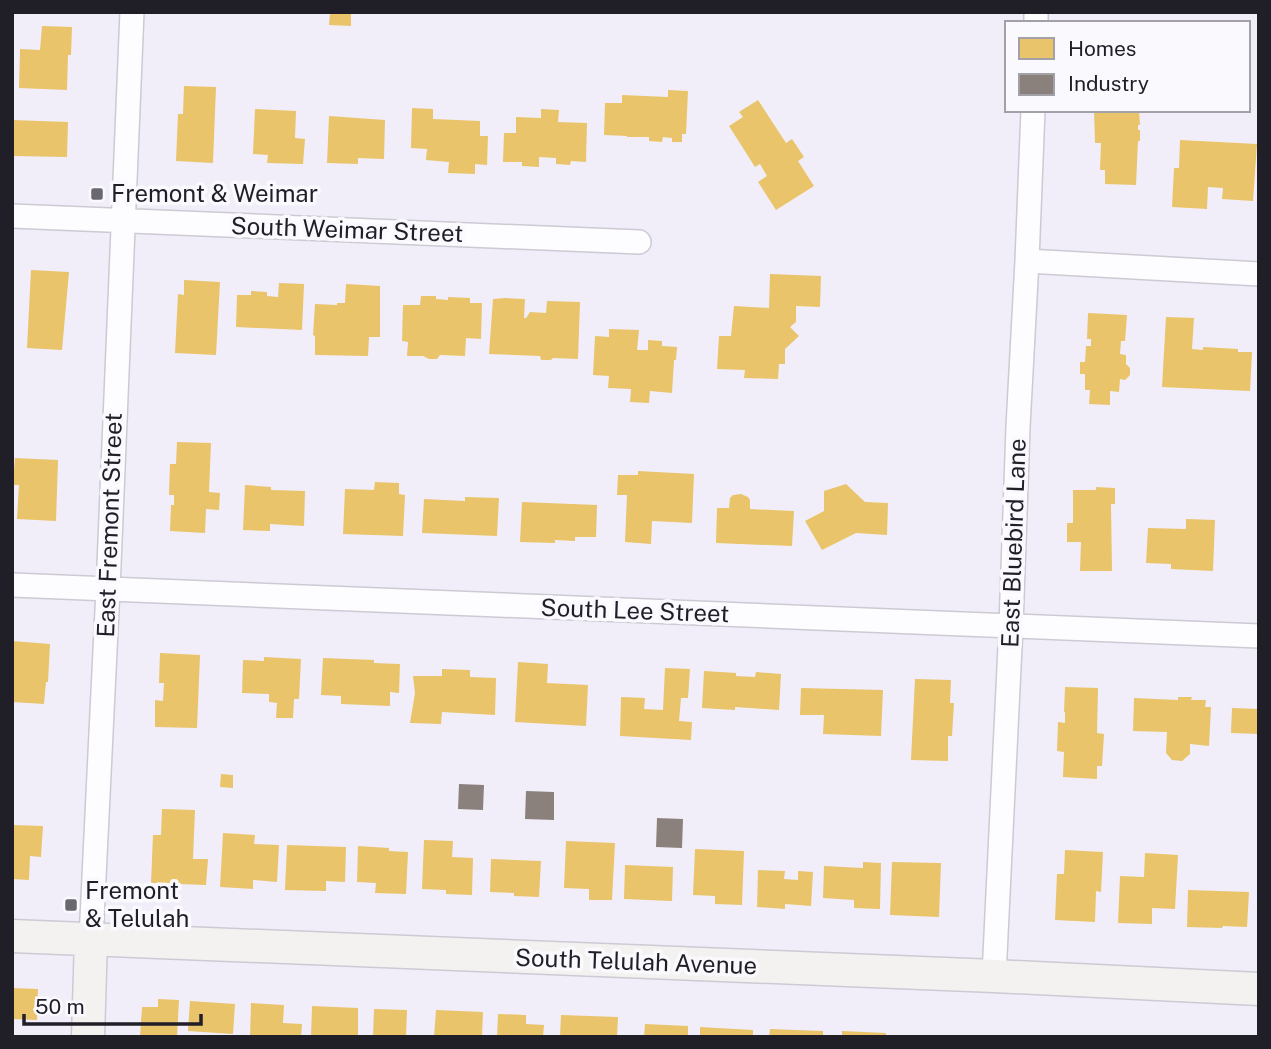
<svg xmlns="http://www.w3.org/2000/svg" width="1271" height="1049" font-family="'Public Sans',sans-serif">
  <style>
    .homes { fill: #e9c46a }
    .industry { fill: #8a817c }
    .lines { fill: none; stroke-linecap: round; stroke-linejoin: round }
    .street-casing { stroke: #cccad3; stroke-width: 26 }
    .secondary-casing { stroke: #cccad3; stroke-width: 35 }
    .street { stroke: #fdfcfe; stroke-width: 23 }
    .secondary { stroke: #f4f2f1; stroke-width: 32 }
    .poi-dot { fill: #696770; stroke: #faf9fe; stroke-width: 2.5 }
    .labels { text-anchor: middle; stroke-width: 7; stroke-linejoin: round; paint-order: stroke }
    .poi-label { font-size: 24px; fill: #201e27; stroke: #faf9fe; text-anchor: start }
    .street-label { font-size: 24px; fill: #201e27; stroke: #faf9fe }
  </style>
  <rect width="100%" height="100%" fill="#f1eef9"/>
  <!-- homes -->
  <path class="homes" d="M 330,12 L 351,12 L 351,26 L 329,25 Z
    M 42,26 L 72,27 L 71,55 L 68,55 L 67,90 L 19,88 L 20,49 L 40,50 Z
    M 184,86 L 216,87 L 213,163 L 176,161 L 178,114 L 183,114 Z
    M 668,90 L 688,91 L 686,134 L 682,134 L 682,142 L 672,142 L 672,138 L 663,137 L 662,142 L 649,141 L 649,137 L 627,137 L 627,136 L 604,135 L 605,103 L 622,103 L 622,95 L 668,97 Z
    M 758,100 L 786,143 L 792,139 L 804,157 L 798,161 L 814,186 L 776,210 L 758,182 L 767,176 L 760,164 L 755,167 L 729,126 L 743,117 L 739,112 Z
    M 412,108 L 433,109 L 433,119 L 480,121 L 480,136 L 488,136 L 487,165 L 475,164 L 475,174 L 448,173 L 449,162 L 426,160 L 427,149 L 411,148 Z
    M 255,109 L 296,111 L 295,138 L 305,139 L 303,164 L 267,163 L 268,155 L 253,154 Z
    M 541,109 L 559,110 L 558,122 L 587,123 L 586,162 L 571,161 L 570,165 L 556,164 L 556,158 L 539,157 L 539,167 L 522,166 L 522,162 L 503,162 L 504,133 L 516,133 L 516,117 L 541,118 Z
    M 1094,110 L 1139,110 L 1140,125 L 1138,125 L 1138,130 L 1140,130 L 1140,141 L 1138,141 L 1136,185 L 1105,184 L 1105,170 L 1100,170 L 1101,143 L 1095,143 Z
    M 329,116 L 385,120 L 384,159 L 358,158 L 358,164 L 327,163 Z
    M 12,120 L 68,122 L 67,157 L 12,156 Z
    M 1180,140 L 1257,144 L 1253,201 L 1222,199 L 1223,188 L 1208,187 L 1207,209 L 1172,207 L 1174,168 L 1179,168 Z
    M 31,270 L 69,272 L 62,350 L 27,348 Z
    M 770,274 L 821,276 L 820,307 L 796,306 L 796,322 L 790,327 L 799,336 L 785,349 L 785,364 L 779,364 L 778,379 L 744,378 L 745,370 L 717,369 L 719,336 L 731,336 L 734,306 L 769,308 Z
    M 184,280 L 220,282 L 216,355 L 175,353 L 178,294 L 184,295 Z
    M 279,283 L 304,284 L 302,330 L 236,327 L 237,295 L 251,295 L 251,291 L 267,292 L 267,296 L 278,297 Z
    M 346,284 L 380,286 L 380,337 L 369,337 L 368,356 L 315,355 L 315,336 L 313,335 L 315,304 L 337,305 L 337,303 L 345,303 Z
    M 421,296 L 436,296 L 436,299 L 448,300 L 448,297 L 470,298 L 470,303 L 482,303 L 481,339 L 466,338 L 465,356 L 440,355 L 437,359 L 429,359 L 423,356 L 407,356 L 408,342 L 402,341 L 403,305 L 420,305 Z
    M 505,298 L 525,299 L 524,318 L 526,318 L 530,312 L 546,313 L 547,301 L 580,302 L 578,359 L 553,358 L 551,360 L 541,360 L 540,356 L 489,354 L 493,299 Z
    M 1088,313 L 1127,315 L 1125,341 L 1121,341 L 1120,354 L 1126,355 L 1126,364 L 1130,368 L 1130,375 L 1125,380 L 1120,379 L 1119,392 L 1110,391 L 1110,405 L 1089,404 L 1090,390 L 1085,390 L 1085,374 L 1080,374 L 1080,362 L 1085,362 L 1086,346 L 1091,346 L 1091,339 L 1087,339 Z
    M 1166,317 L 1194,318 L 1192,349 L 1203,350 L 1203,347 L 1238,349 L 1238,352 L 1252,352 L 1250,391 L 1162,387 Z
    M 609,329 L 639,330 L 637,350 L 648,350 L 648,340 L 662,341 L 662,346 L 677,347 L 676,360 L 674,360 L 672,393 L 650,391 L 649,403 L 630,402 L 631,389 L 608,388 L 609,376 L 593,375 L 595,336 L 609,337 Z
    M 177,442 L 211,443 L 209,492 L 220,493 L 219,510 L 206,509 L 205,533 L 170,531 L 171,505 L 174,505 L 174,495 L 169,495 L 170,464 L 176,464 Z
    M 15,458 L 58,460 L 56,521 L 17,519 L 19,485 L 13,485 Z
    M 638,471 L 694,474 L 692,523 L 652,521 L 651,544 L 625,542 L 627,495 L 617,495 L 618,475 L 638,475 Z
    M 375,482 L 399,483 L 399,494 L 405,495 L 403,536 L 343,534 L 345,489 L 374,490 Z
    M 846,484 L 865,502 L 888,503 L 887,535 L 856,533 L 822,550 L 805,521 L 824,511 L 824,491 Z
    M 245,485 L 271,487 L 271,490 L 305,491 L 304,526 L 270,524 L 270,531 L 243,530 Z
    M 1096,487 L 1115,488 L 1115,504 L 1111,504 L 1112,571 L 1080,571 L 1081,542 L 1067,542 L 1067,523 L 1073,523 L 1073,490 L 1096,490 Z
    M 741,494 L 748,497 L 750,500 L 750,509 L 794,511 L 792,546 L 716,543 L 717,508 L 729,508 L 730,498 L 733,495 Z
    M 465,497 L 499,498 L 497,536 L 422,533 L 424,499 L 465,501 Z
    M 522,502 L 597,505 L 596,537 L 575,537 L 575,541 L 555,540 L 555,543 L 520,542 Z
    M 1186,519 L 1215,520 L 1213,571 L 1171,569 L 1171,564 L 1146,563 L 1148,528 L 1186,529 Z
    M 12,641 L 50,644 L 48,682 L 46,682 L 44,704 L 12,702 Z
    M 160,653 L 200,655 L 197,728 L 155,727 L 155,700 L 163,701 L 164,683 L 159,683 Z
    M 264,657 L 301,659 L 299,699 L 294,699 L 293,718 L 276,718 L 277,703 L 269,702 L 269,694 L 242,693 L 243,660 L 264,661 Z
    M 323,658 L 374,660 L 374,663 L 400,664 L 399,693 L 390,692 L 390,706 L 341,704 L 341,696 L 321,695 Z
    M 518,662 L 548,664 L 547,683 L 588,685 L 586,726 L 515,722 Z
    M 665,668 L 690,669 L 688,698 L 681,698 L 679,721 L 692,722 L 691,740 L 620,736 L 621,697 L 645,698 L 644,709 L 663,710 Z
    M 442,669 L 470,670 L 470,677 L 496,678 L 495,715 L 442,712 L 441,724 L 410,723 L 415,693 L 413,676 L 442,676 Z
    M 704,671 L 736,673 L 736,676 L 755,677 L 756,672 L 781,674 L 779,710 L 735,707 L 735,710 L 702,708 Z
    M 915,679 L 951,680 L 950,703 L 954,703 L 952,736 L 948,736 L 948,761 L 911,760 Z
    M 1065,687 L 1098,688 L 1097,733 L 1104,734 L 1102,766 L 1097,766 L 1097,779 L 1063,777 L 1064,752 L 1057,751 L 1058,722 L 1065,723 L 1065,712 L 1064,712 Z
    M 801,688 L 883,690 L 881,736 L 823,734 L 824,715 L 800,715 Z
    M 1178,697 L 1192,697 L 1191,700 L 1206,700 L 1205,707 L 1211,707 L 1209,746 L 1190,744 L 1190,754 L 1182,761 L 1172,760 L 1166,753 L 1167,732 L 1133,731 L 1134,698 L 1178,700 Z
    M 1232,708 L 1259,709 L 1259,734 L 1231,733 Z
    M 221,774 L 233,775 L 233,788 L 220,787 Z
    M 162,809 L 195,810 L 193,859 L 208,859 L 206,885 L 151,883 L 153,835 L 161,835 Z
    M 12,825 L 43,826 L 41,857 L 30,856 L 29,880 L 12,879 Z
    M 223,833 L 255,835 L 254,844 L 279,845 L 277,882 L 253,880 L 253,889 L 220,887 Z
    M 424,840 L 453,841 L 452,857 L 473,858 L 472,895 L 446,894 L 446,890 L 422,889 Z
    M 566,841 L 615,843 L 612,900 L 589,900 L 589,889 L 564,888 Z
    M 287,845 L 346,847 L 345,882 L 326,881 L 326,891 L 285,890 Z
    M 358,846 L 389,848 L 389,851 L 408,852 L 406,894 L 375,893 L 376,883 L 357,882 Z
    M 695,849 L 744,851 L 742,905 L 715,904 L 715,896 L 693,895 Z
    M 1065,850 L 1103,852 L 1101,892 L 1096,891 L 1095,922 L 1055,920 L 1057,874 L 1064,874 Z
    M 1145,853 L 1178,855 L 1175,909 L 1152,908 L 1152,924 L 1118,923 L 1120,876 L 1144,877 Z
    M 491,859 L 541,861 L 539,897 L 514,896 L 514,893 L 490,892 Z
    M 863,862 L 881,863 L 880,909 L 854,908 L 854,900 L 823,898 L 824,866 L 863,868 Z
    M 892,862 L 941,863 L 939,917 L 890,915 Z
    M 625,865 L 673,867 L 672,901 L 624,899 Z
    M 758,870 L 785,871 L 784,879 L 798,880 L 798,871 L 813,872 L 811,906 L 785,904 L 785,909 L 757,907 Z
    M 1188,890 L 1249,892 L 1247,927 L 1223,926 L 1222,928 L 1187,927 Z
    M 12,988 L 38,989 L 37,1020 L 12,1019 Z
    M 158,999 L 179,1000 L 177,1037 L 140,1037 L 142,1007 L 158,1007 Z
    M 190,1001 L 235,1004 L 233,1034 L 188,1031 Z
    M 251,1003 L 284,1005 L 283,1023 L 302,1024 L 301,1037 L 250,1037 Z
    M 312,1006 L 358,1008 L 358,1037 L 311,1037 Z
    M 374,1009 L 407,1010 L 406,1037 L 373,1037 Z
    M 436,1010 L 483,1012 L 482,1037 L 434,1037 Z
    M 498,1014 L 526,1015 L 526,1024 L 544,1025 L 543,1037 L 497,1037 Z
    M 561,1015 L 618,1017 L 617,1037 L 560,1037 Z
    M 645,1024 L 688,1026 L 688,1037 L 644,1037 Z
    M 700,1027 L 753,1030 L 753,1037 L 700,1037 Z
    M 770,1029 L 823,1031 L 823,1037 L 769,1037 Z
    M 842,1031 L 886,1033 L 886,1037 L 842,1037 Z"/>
  <!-- industry -->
  <path class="industry" d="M 459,784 L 484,785 L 483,810 L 458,809 Z
    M 526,791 L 554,792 L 554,820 L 525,819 Z
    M 657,818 L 683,819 L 682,848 L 656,847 Z"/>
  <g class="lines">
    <!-- street casing -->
    <g class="street-casing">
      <path id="street" d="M 1036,23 L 1036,12
        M 12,216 L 639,242
        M 1027,261 L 1259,274
        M 12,585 L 1259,636
        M 91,939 L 108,589 L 132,12
        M 994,976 L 1011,626 L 1018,427 L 1027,261 L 1033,110"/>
    </g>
    <!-- secondary casing -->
    <g class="secondary-casing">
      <path id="secondary" d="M 12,936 L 994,976 L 1259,989
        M 88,1037 L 91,939"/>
    </g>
    <!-- street -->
    <use href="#street" class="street"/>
    <!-- secondary -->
    <use href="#secondary" class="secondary"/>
  </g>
  <!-- markers -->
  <g class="poi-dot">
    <rect x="90" y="187" width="14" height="14" rx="3.5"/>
    <rect x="64" y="898" width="14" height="14" rx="3.5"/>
  </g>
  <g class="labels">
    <!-- poi labels -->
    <g class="poi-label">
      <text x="111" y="202">Fremont &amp; Weimar</text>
      <text x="85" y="899">Fremont<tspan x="85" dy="28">&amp; Telulah</tspan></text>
    </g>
    <!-- street labels -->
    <g class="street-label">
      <text transform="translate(347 230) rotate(2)" y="8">South Weimar Street</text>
      <text transform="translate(110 525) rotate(-88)" y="8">East Fremont Street</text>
      <text transform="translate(1014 543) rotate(-88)" y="8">East Bluebird Lane</text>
      <text transform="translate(635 611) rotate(2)" y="8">South Lee Street</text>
      <text transform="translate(636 962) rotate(2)" y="8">South Telulah Avenue</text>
    </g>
  </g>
  <!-- border -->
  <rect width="1271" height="1049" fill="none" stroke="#201e27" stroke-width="28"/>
  <!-- legend -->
  <rect x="1005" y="21" width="245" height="91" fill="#faf9fe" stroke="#a3a1a8" stroke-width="2"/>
  <rect x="1019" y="38" width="35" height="21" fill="#e9c46a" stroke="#a3a1a8" stroke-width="2"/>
  <text x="1068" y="56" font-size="21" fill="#201e27">Homes</text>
  <rect x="1019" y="74" width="35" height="21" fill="#8a817c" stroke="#a3a1a8" stroke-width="2"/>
  <text x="1068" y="91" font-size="21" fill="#201e27">Industry</text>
  <!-- scale -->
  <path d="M24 1014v10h177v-10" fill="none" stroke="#201e27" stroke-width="3.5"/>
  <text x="35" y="1014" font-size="21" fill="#201e27" stroke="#faf9fe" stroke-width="5" paint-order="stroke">50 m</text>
</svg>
